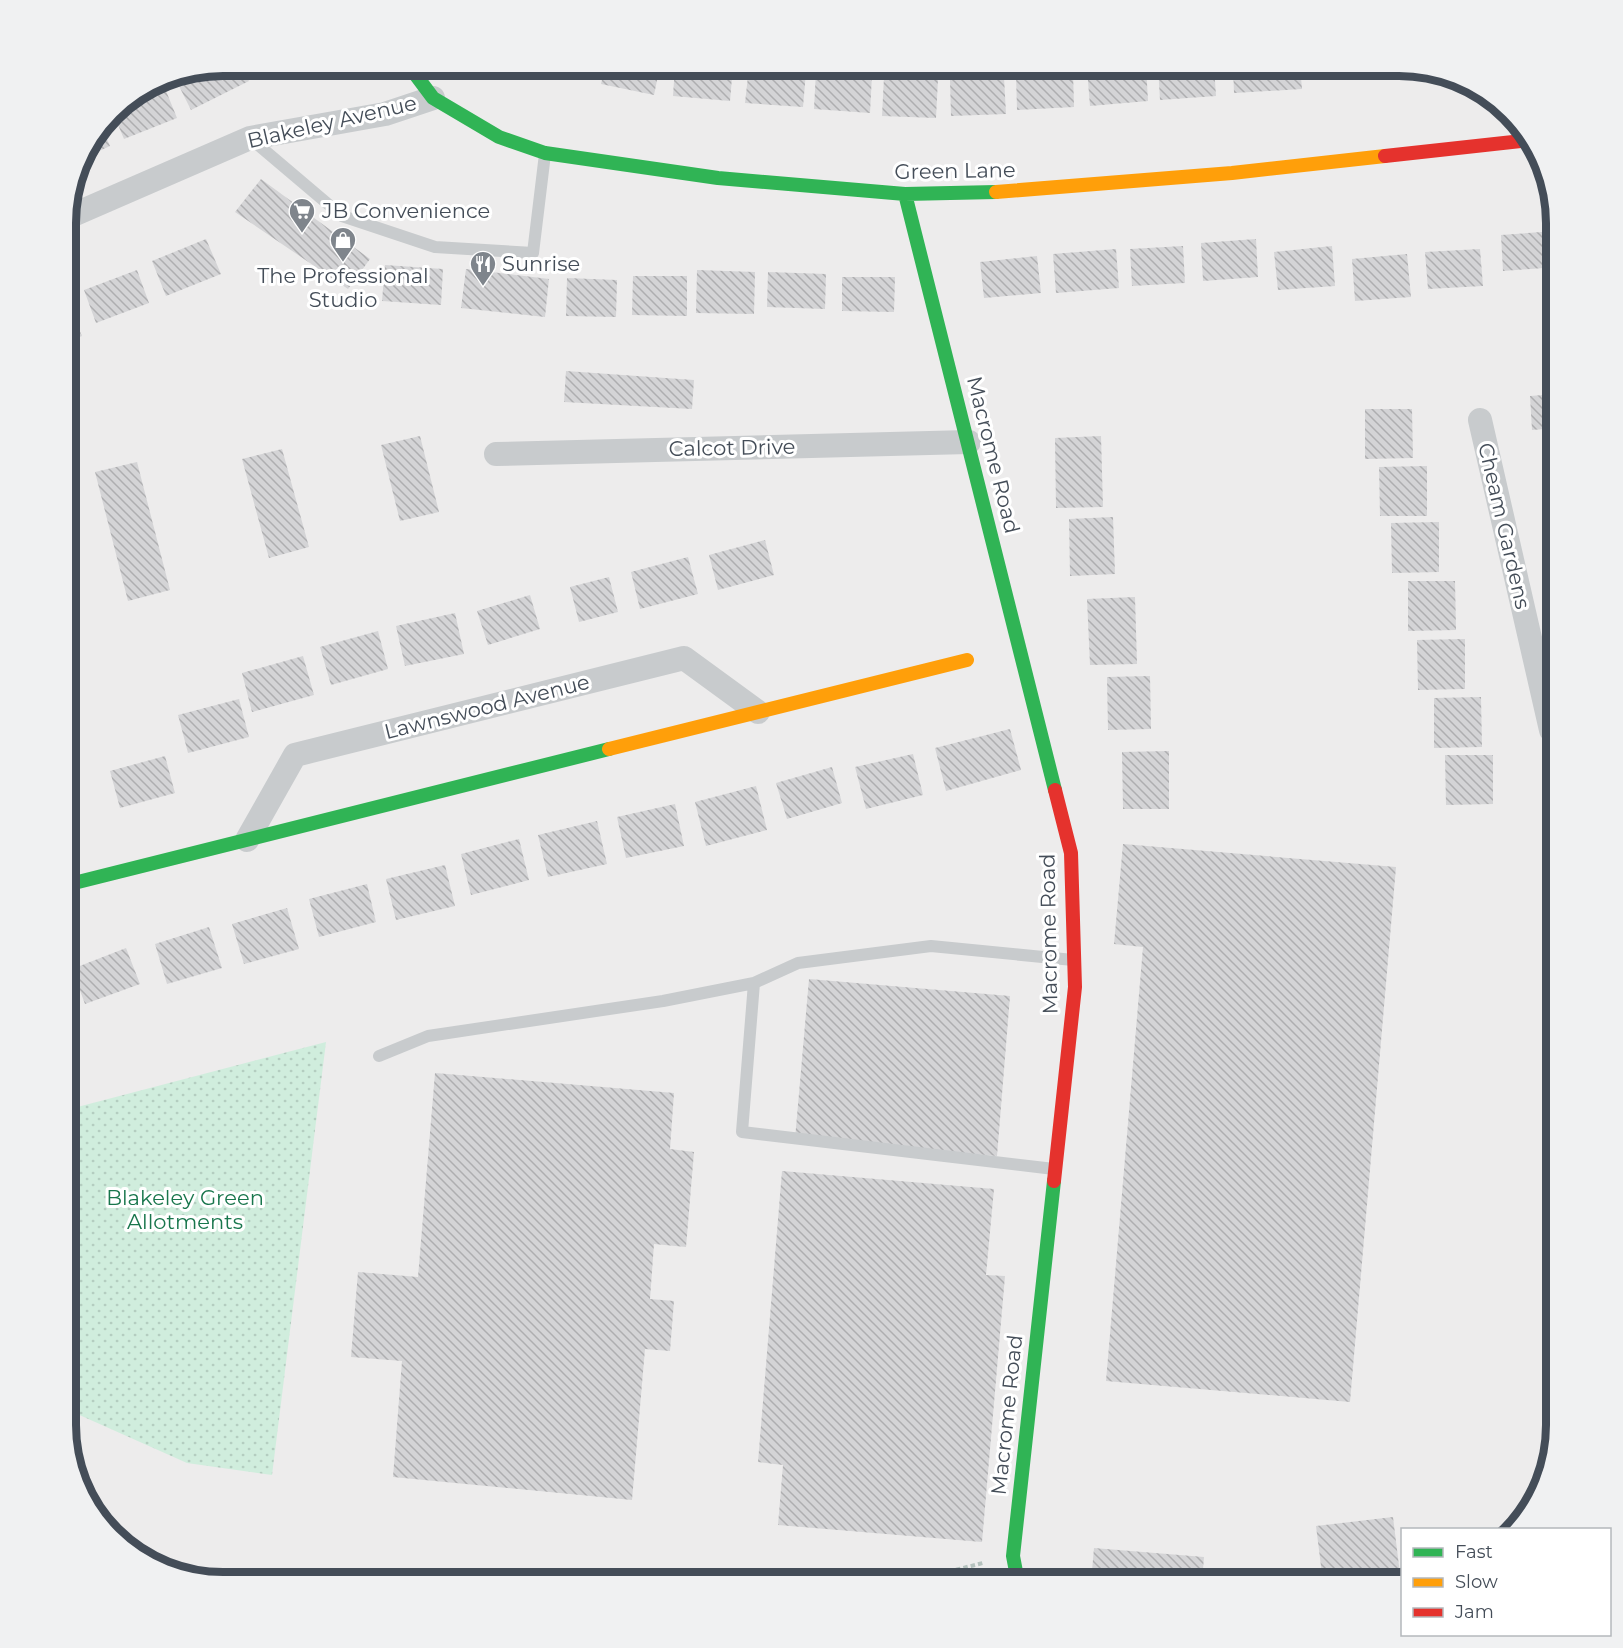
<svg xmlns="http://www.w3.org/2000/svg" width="1623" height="1648" font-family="Montserrat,sans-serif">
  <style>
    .garden { fill: url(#garden-dots) }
    .building { fill: url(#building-back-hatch) }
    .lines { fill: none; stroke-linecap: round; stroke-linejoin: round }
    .path { stroke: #b5c2be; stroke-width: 4; stroke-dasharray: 4.5 3; stroke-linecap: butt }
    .lane { stroke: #c8cbcd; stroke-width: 12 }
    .street { stroke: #c8cbcd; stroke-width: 24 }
    .fast { stroke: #30b455; stroke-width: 14 }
    .slow { stroke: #ff9f0a; stroke-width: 14 }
    .jam { stroke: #e5322d; stroke-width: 14 }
    .rail { stroke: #c2c4c6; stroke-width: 4.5 }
    .labels { text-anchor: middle; stroke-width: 6; stroke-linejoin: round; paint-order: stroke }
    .street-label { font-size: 21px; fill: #444d58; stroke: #fff }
    .poi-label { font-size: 21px; fill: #444d58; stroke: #fff; text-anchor: start }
    .park-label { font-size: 21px; fill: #18764c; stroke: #fff }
    .rim { fill: none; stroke: #444d58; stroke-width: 8 }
  </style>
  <defs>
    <pattern id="garden-dots" width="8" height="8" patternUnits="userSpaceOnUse" patternTransform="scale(1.5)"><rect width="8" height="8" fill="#d0eddd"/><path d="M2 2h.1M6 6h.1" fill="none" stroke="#b4cdc0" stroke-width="1.8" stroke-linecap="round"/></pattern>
    <pattern id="building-back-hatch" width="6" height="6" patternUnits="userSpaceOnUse" patternTransform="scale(1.5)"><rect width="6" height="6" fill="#d4d4d6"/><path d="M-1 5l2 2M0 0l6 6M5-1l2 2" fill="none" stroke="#aeaeb0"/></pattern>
  </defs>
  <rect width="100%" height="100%" fill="#edecec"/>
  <!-- garden -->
  <path class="garden" d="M 326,1042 L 272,1475 L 187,1463 L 66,1409 L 66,1110 Z"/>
  <!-- building -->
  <path class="building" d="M 224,66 L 241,66 L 249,81 L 191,110 L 174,76 Z
    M 560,66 L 588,66 L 586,74 Z
    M 605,66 L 660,66 L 654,95 L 601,84 Z
    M 675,66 L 733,66 L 730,101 L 673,96 Z
    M 1138,66 L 1146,66 L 1148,101 L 1090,106 L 1087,69 Z
    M 1158,66 L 1214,66 L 1216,96 L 1160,100 Z
    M 1233,66 L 1300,66 L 1302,89 L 1234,93 Z
    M 1316,66 L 1379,66 L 1380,77 L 1316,79 Z
    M 749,67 L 806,72 L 803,107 L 745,103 Z
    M 816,71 L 872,75 L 870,113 L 814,109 Z
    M 1073,71 L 1074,107 L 1017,110 L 1016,74 Z
    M 884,77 L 938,79 L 936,118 L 882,116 Z
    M 1004,77 L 1006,114 L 951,116 L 950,80 Z
    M 162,81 L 177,118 L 124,139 L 113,113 L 119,105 Z
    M 102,128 L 110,146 L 80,160 L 82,154 Z
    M 261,179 L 370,259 L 348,289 L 235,212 Z
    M 1555,231 L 1557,267 L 1503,271 L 1501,235 Z
    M 206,239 L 221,274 L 166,296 L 152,261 Z
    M 1256,239 L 1258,277 L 1203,281 L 1201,243 Z
    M 1183,246 L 1185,283 L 1132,286 L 1130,249 Z
    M 1332,246 L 1335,286 L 1278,290 L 1274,252 Z
    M 1116,249 L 1119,288 L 1056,293 L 1053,254 Z
    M 1480,249 L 1483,286 L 1428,289 L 1425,252 Z
    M 1407,254 L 1411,297 L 1355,301 L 1352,259 Z
    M 1037,256 L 1041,293 L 984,298 L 980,262 Z
    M 385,265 L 443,269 L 441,305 L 382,301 Z
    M 466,269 L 549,279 L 545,317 L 461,308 Z
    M 137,270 L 149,303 L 96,323 L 84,290 Z
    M 697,270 L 755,272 L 754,314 L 696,313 Z
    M 768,272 L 826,274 L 825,309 L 767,307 Z
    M 633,276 L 687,276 L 687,316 L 632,315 Z
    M 842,277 L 895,277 L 894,312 L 842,311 Z
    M 567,278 L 617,280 L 616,317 L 566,316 Z
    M 66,300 L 82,336 L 66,343 Z
    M 566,371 L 694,380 L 692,409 L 564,402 Z
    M 1557,394 L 1557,428 L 1532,430 L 1530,396 Z
    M 1365,409 L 1412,409 L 1413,458 L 1365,459 Z
    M 1557,435 L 1557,470 L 1554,470 L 1551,436 Z
    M 420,436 L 439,512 L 400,521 L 381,445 Z
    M 1101,436 L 1103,507 L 1056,508 L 1055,438 Z
    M 282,449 L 309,547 L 269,558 L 242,459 Z
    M 137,462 L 170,590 L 128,601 L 95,472 Z
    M 1427,466 L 1427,516 L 1380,516 L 1379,467 Z
    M 1113,517 L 1115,574 L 1070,576 L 1069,519 Z
    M 1439,522 L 1439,572 L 1392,573 L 1391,523 Z
    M 765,540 L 774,575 L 718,590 L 709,555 Z
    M 688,557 L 698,594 L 640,609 L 631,572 Z
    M 609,577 L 618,612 L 579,622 L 570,587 Z
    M 1408,581 L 1455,581 L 1456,630 L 1408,631 Z
    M 530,595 L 540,629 L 488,645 L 477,611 Z
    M 1135,597 L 1137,664 L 1090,665 L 1087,599 Z
    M 455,613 L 464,654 L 405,666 L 396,626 Z
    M 378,631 L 388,669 L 331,685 L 320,647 Z
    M 1465,639 L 1465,689 L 1418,690 L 1417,640 Z
    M 303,656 L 314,695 L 252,712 L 242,673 Z
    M 1150,676 L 1151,729 L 1108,730 L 1107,677 Z
    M 1481,697 L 1482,747 L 1434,748 L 1434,698 Z
    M 239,699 L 249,737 L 188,753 L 178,715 Z
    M 1010,729 L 1021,770 L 946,791 L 935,748 Z
    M 1169,751 L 1169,809 L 1123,809 L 1122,752 Z
    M 913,754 L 923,795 L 866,809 L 855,767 Z
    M 1445,755 L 1493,755 L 1493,804 L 1446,805 Z
    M 165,756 L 175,793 L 120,808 L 110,771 Z
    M 832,767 L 842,803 L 787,819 L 776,783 Z
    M 756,786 L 767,830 L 706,846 L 695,802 Z
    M 675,804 L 684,846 L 626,858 L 617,817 Z
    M 597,821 L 607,864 L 548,877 L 538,835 Z
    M 519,839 L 529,880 L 471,895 L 461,854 Z
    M 1123,844 L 1396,867 L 1350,1402 L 1106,1381 L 1143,947 L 1114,944 Z
    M 445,865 L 455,906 L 396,920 L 386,879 Z
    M 367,884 L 376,922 L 319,937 L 309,899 Z
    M 287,908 L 299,949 L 244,964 L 232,924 Z
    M 209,927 L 222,968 L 167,984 L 155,944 Z
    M 126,948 L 140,984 L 85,1004 L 72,969 Z
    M 809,979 L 1010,996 L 997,1156 L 795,1139 Z
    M 435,1073 L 674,1093 L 670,1149 L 694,1152 L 686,1247 L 654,1244 L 650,1299 L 674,1301 L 670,1351 L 645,1349 L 632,1500 L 393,1477 L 402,1361 L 351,1357 L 358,1272 L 418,1277 Z
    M 782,1171 L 994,1189 L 986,1275 L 1005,1276 L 982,1542 L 778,1525 L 783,1465 L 758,1462 Z
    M 1393,1517 L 1401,1582 L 1323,1582 L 1316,1526 Z
    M 1094,1548 L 1204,1557 L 1202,1582 L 1091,1582 Z"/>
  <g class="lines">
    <!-- path -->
    <path class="path" d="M 927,1577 L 983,1563"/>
    <!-- lane -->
    <path class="lane" d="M 250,138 L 342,216 L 435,247 L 533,253 L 545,154
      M 754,983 L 742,1132 L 1054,1169
      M 379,1056 L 428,1036 L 663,1001 L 754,983 L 798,963 L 931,946 L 1073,960"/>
    <!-- street -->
    <path class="street" d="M 66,218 L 250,138 L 385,114 L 433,98
      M 1480,420 L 1551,730 L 1557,734
      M 496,454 L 969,442
      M 247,840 L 295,755 L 684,658 L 758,712"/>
    <!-- fast -->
    <path class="fast" d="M 409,66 L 433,98 L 499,137 L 545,153 L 718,178 L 905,194 L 996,192
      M 905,194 L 1055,790
      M 66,885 L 609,749
      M 1018,1582 L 1013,1556 L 1054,1181"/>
    <!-- slow -->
    <path class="slow" d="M 996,192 L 1232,173 L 1385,156
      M 609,749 L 967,660"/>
    <!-- jam -->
    <path class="jam" d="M 1385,156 L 1531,140
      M 1054,1181 L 1075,987 L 1071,853 L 1055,790"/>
    <!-- rail -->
    <path class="rail" d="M 137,1553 L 168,1569"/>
  </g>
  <!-- icons -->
  <defs>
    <g id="supermarket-pin" transform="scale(1.35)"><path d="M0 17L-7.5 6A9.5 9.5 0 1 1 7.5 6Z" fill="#7f858c" stroke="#fff"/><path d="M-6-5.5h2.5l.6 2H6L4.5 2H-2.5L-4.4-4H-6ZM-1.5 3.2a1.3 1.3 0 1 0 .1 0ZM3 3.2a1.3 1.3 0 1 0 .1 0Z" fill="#fff"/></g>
    <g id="shop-pin" transform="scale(1.35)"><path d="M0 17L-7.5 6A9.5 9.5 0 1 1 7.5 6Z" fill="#7f858c" stroke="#fff"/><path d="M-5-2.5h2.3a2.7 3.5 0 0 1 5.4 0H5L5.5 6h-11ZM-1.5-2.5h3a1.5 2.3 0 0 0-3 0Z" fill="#fff"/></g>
    <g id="restaurant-pin" transform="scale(1.35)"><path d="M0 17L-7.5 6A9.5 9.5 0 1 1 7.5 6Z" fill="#7f858c" stroke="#fff"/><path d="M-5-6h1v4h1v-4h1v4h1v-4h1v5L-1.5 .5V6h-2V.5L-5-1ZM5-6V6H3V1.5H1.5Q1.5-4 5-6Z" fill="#fff"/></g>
  </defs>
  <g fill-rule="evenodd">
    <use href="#supermarket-pin" x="302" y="211"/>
    <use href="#shop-pin" x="343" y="240"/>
    <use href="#restaurant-pin" x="483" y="264"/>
  </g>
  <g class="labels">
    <!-- street labels -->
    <g class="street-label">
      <text transform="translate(332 122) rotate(-13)" y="7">Blakeley Avenue</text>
      <text transform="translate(955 171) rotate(-1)" y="7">Green Lane</text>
      <text transform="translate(732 448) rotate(-1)" y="7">Calcot Drive</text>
      <text transform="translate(993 455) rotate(76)" y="7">Macrome Road</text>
      <text transform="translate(1504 526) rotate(77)" y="7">Cheam Gardens</text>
      <text transform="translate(487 707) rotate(-14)" y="7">Lawnswood Avenue</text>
      <text transform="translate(1049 934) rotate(-91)" y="7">Macrome Road</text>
      <text transform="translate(1007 1415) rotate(-84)" y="7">Macrome Road</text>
    </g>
    <!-- poi labels -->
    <g class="poi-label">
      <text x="322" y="218">JB Convenience</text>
      <text x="502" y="271">Sunrise</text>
      <text x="343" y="283" text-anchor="middle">The Professional<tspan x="343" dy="24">Studio</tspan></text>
    </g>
    <!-- park labels -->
    <g class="park-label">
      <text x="185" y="1205">Blakeley Green<tspan x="185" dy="24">Allotments</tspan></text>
    </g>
  </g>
  <!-- crop -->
  <path d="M0 0H1623V1648H0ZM223 76H1399A147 147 0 0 1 1546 223V1425A147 147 0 0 1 1399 1572H223A147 147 0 0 1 76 1425V223A147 147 0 0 1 223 76Z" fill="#f0f1f2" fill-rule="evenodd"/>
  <path class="rim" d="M223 76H1399A147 147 0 0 1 1546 223V1425A147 147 0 0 1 1399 1572H223A147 147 0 0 1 76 1425V223A147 147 0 0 1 223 76Z"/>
  <!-- legend -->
  <rect x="1401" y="1528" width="210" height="108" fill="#ffffff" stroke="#b4b8bc" stroke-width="1.5"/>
  <rect x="1413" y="1548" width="30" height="9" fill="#30b455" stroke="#b4b8bc" stroke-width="1.5"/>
  <text x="1455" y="1558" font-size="18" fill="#444d58">Fast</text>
  <rect x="1413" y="1578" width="30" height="9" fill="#ff9f0a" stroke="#b4b8bc" stroke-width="1.5"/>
  <text x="1455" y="1588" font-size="18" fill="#444d58">Slow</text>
  <rect x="1413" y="1608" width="30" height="9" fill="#e5322d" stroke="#b4b8bc" stroke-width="1.5"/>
  <text x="1455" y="1618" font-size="18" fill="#444d58">Jam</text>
</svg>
